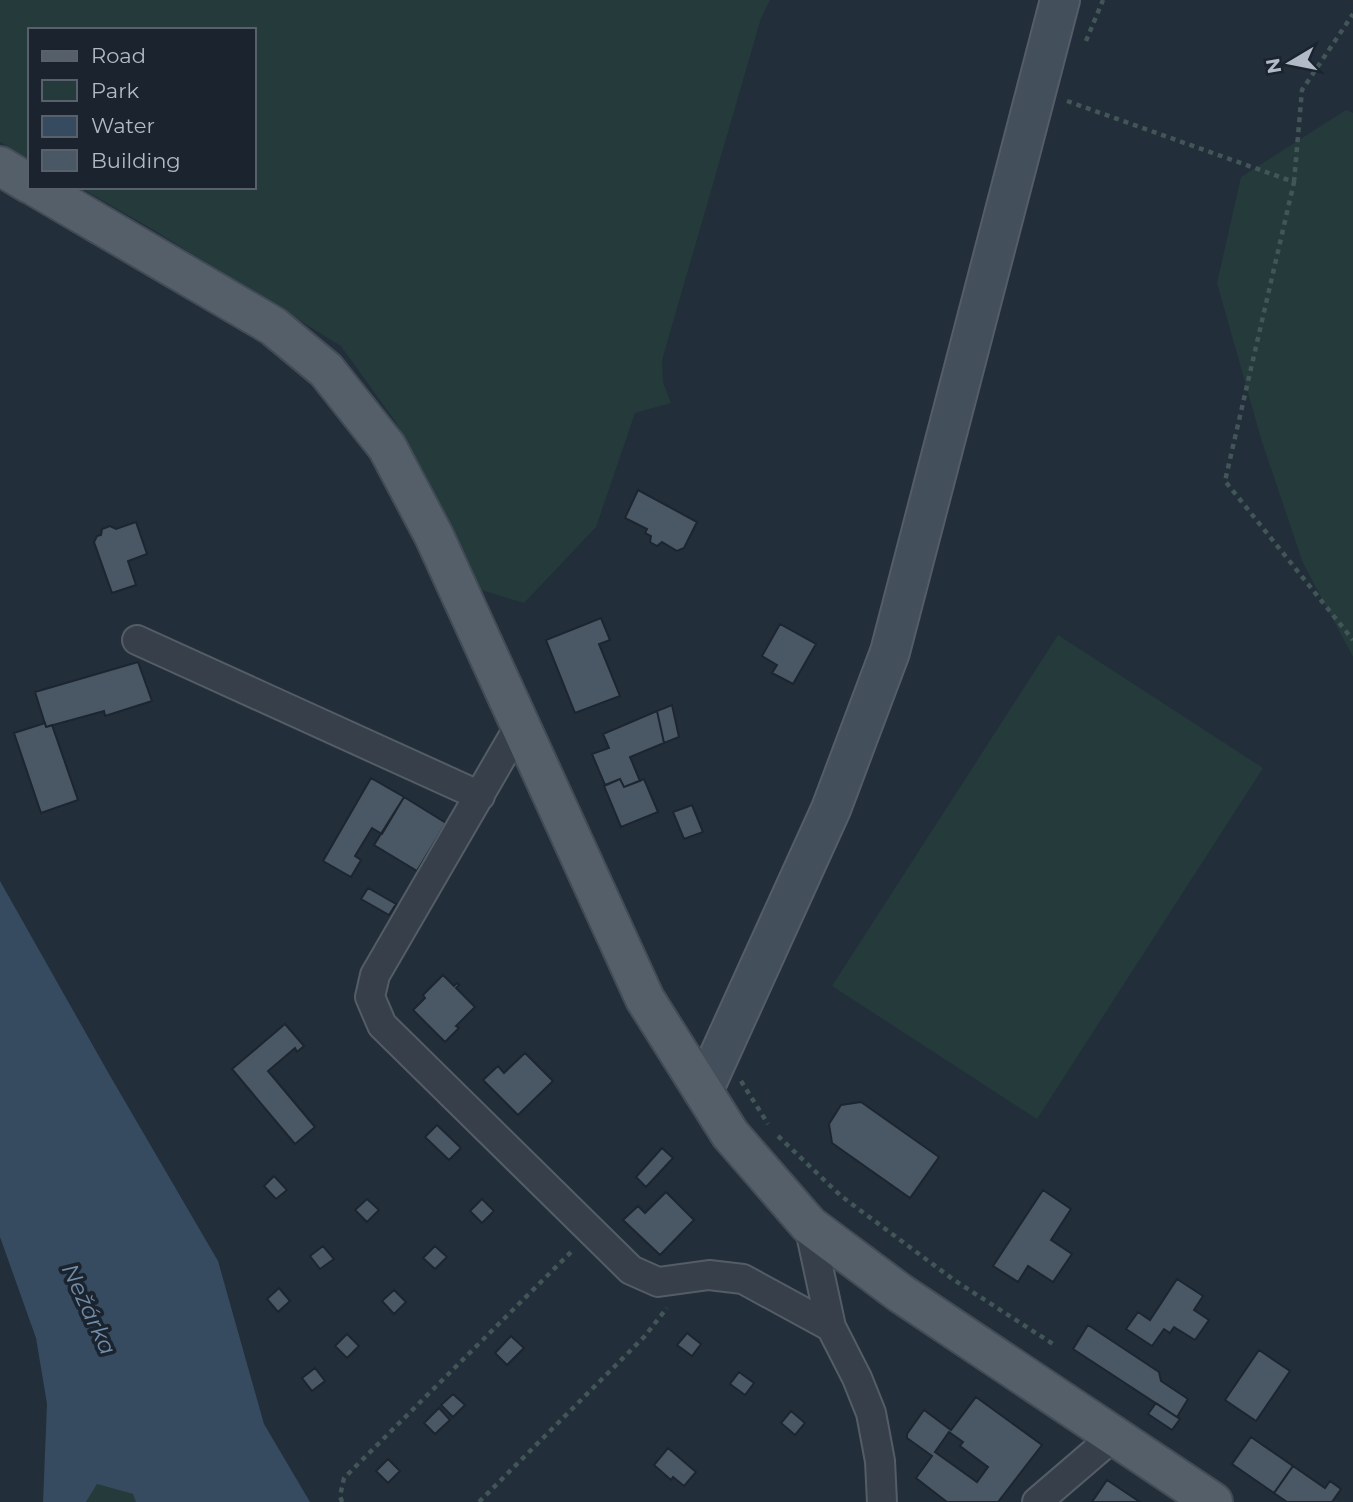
<svg xmlns="http://www.w3.org/2000/svg" width="1353" height="1502" font-family="Montserrat,sans-serif">
  <style>
    .green { fill: #253b3b }
    .water { fill: #364b60 }
    .building { fill: #4a5865; stroke: #1d2630; stroke-width: 2; fill-rule: evenodd }
    .lines { fill: none; stroke-linecap: round; stroke-linejoin: round }
    .street-casing { stroke: #545d67; stroke-width: 32 }
    .secondary-casing { stroke: #545d67; stroke-width: 42 }
    .primary-casing { stroke: #424b56; stroke-width: 42 }
    .path { stroke: #425658; stroke-width: 4.5; stroke-dasharray: 5 5; stroke-linecap: butt }
    .street { stroke: #363f4a; stroke-width: 28 }
    .secondary { stroke: #444f5c; stroke-width: 38 }
    .primary { stroke: #545f6a; stroke-width: 38 }
    .labels { text-anchor: middle; stroke-width: 7; stroke-linejoin: round; paint-order: stroke }
    .water-label { font-size: 23px; font-style: italic; fill: #718da9; stroke: #1b242e }
  </style>
  <rect width="100%" height="100%" fill="#222e39"/>
  <!-- green -->
  <path class="green" d="M 0,0 L 770,0 L 761,18 L 662,360 L 663,382 L 671,403 L 635,413 L 596,527 L 524,603 L 481,590 L 395,421 L 341,346 L 152,229 L 79,187 L 254,187 L 254,30 L 30,30 L 30,159 L 0,142 Z
    M 1346,110 L 1353,113 L 1353,657 L 1303,563 L 1262,442 L 1217,283 L 1241,177 Z
    M 1058,635 L 1263,768 L 1037,1119 L 832,986 Z
    M 97,1484 L 133,1494 L 136,1502 L 86,1502 Z"/>
  <!-- water -->
  <path class="water" d="M 0,881 L 109,1074 L 218,1261 L 264,1424 L 310,1502 L 136,1502 L 133,1494 L 97,1484 L 86,1502 L 43,1502 L 47,1404 L 36,1338 L 0,1237 Z"/>
  <!-- building -->
  <path class="building" d="M 638,490 L 697,522 L 684,548 L 677,551 L 662,542 L 657,546 L 650,542 L 651,536 L 645,533 L 647,529 L 625,518 Z
    M 136,522 L 147,554 L 128,561 L 136,585 L 112,593 L 94,542 L 97,536 L 101,535 L 102,529 L 110,526 L 116,529 Z
    M 601,618 L 610,640 L 599,644 L 620,696 L 575,713 L 546,640 Z
    M 780,624 L 816,644 L 793,684 L 772,673 L 777,665 L 762,656 Z
    M 138,662 L 152,701 L 105,716 L 104,711 L 46,727 L 35,692 Z
    M 672,705 L 679,737 L 664,743 L 657,711 Z
    M 657,711 L 664,743 L 630,757 L 640,781 L 624,787 L 620,779 L 605,785 L 592,754 L 609,748 L 603,734 Z
    M 45,723 L 46,727 L 52,725 L 78,800 L 41,813 L 14,733 Z
    M 371,778 L 404,797 L 382,834 L 372,828 L 355,856 L 361,860 L 351,877 L 323,861 Z
    M 620,779 L 624,787 L 644,779 L 658,812 L 621,827 L 604,786 Z
    M 404,797 L 446,823 L 417,871 L 374,845 Z
    M 692,805 L 703,832 L 684,839 L 673,812 Z
    M 368,888 L 396,904 L 389,915 L 361,899 Z
    M 443,975 L 454,986 L 457,983 L 459,985 L 456,988 L 475,1007 L 456,1026 L 459,1028 L 445,1042 L 413,1010 L 425,998 L 423,995 Z
    M 285,1024 L 304,1046 L 297,1052 L 295,1048 L 268,1071 L 315,1127 L 295,1144 L 232,1069 Z
    M 525,1053 L 553,1081 L 518,1115 L 483,1080 L 498,1066 L 504,1073 Z
    M 861,1102 L 939,1157 L 910,1198 L 832,1143 L 829,1124 L 841,1105 Z
    M 437,1125 L 461,1148 L 449,1160 L 425,1137 Z
    M 662,1148 L 673,1158 L 646,1187 L 636,1177 Z
    M 274,1176 L 287,1190 L 276,1199 L 264,1186 Z
    M 1043,1190 L 1071,1209 L 1051,1240 L 1072,1254 L 1053,1282 L 1028,1266 L 1018,1282 L 993,1266 Z
    M 666,1192 L 694,1220 L 660,1255 L 623,1220 L 638,1206 L 645,1213 Z
    M 367,1199 L 379,1210 L 367,1222 L 355,1210 Z
    M 482,1199 L 494,1211 L 482,1223 L 470,1211 Z
    M 323,1246 L 334,1259 L 320,1269 L 310,1256 Z
    M 435,1246 L 447,1257 L 435,1269 L 423,1258 Z
    M 1177,1279 L 1203,1296 L 1194,1310 L 1209,1320 L 1195,1340 L 1174,1327 L 1170,1333 L 1164,1329 L 1152,1346 L 1126,1329 L 1138,1312 L 1150,1320 Z
    M 279,1288 L 290,1301 L 278,1312 L 267,1299 Z
    M 394,1290 L 406,1302 L 394,1314 L 382,1301 Z
    M 1088,1325 L 1159,1372 L 1161,1381 L 1188,1399 L 1177,1417 L 1073,1349 Z
    M 687,1333 L 701,1344 L 692,1356 L 677,1345 Z
    M 347,1334 L 359,1346 L 347,1358 L 335,1346 Z
    M 511,1336 L 524,1348 L 507,1365 L 495,1353 Z
    M 1259,1350 L 1290,1371 L 1256,1421 L 1225,1400 Z
    M 315,1368 L 325,1381 L 312,1391 L 302,1378 Z
    M 739,1372 L 754,1383 L 745,1395 L 730,1384 Z
    M 453,1394 L 465,1405 L 453,1417 L 441,1405 Z
    M 976,1397 L 1042,1445 L 998,1502 L 947,1502 L 916,1478 L 932,1456 L 907,1438 L 907,1434 L 924,1410 L 951,1430 ZM 949,1432 L 963,1442 L 960,1446 L 988,1467 L 977,1482 L 935,1452 Z
    M 1156,1403 L 1180,1419 L 1172,1430 L 1148,1414 Z
    M 439,1408 L 450,1420 L 435,1434 L 424,1423 Z
    M 791,1411 L 805,1423 L 795,1435 L 781,1423 Z
    M 1251,1437 L 1293,1466 L 1274,1493 L 1232,1464 Z
    M 668,1448 L 696,1472 L 684,1486 L 673,1477 L 671,1480 L 654,1465 Z
    M 388,1459 L 400,1471 L 388,1483 L 376,1471 Z
    M 1293,1466 L 1325,1488 L 1330,1481 L 1341,1489 L 1332,1502 L 1287,1502 L 1274,1493 Z
    M 1107,1480 L 1140,1502 L 1092,1502 Z"/>
  <g class="lines">
    <!-- street casing -->
    <g class="street-casing">
      <path id="street" d="M 137,640 L 480,796
        M 520,725 L 375,975 L 370,997 L 382,1025 L 631,1270 L 658,1282 L 709,1275 L 743,1279 L 831,1327
        M 809,1225 L 831,1327 L 857,1378 L 871,1413 L 880,1461 L 882,1502
        M 1037,1502 L 1115,1435"/>
    </g>
    <!-- secondary casing -->
    <g class="secondary-casing">
      <path id="secondary" d="M 703,1091 L 831,809 L 890,652 L 1060,0"/>
    </g>
    <!-- primary casing -->
    <g class="primary-casing">
      <path id="primary" d="M 0,166 L 30,184
        M 36,187 L 273,326 L 326,370 L 387,447 L 434,536 L 645,999 L 730,1134 L 809,1225 L 900,1293 L 1213,1502"/>
    </g>
    <!-- path -->
    <path class="path" d="M 1086,41 L 1103,0
      M 1067,101 L 1294,182 L 1225,481 L 1353,640
      M 1294,182 L 1302,90 L 1353,14
      M 741,1081 L 768,1124
      M 778,1136 L 841,1196 L 954,1280 L 1053,1344
      M 342,1502 L 340,1496 L 344,1478 L 574,1249
      M 479,1502 L 644,1337 L 667,1308"/>
    <!-- street -->
    <use href="#street" class="street"/>
    <!-- secondary -->
    <use href="#secondary" class="secondary"/>
    <!-- primary -->
    <use href="#primary" class="primary"/>
  </g>
  <g class="labels">
    <!-- water labels -->
    <g class="water-label">
      <text transform="translate(89 1309) rotate(65)" y="8">Nežárka</text>
    </g>
  </g>
  <!-- legend -->
  <rect x="28" y="28" width="228" height="161" fill="#1b242e" stroke="#57606b" stroke-width="2"/>
  <rect x="42" y="51" width="35" height="10" fill="#545f6a" stroke="#57606b" stroke-width="2"/>
  <text x="91" y="63" font-size="21" fill="#b1bac6">Road</text>
  <rect x="42" y="80" width="35" height="21" fill="#253b3b" stroke="#57606b" stroke-width="2"/>
  <text x="91" y="98" font-size="21" fill="#b1bac6">Park</text>
  <rect x="42" y="116" width="35" height="21" fill="#364b60" stroke="#57606b" stroke-width="2"/>
  <text x="91" y="133" font-size="21" fill="#b1bac6">Water</text>
  <rect x="42" y="150" width="35" height="21" fill="#4a5865" stroke="#57606b" stroke-width="2"/>
  <text x="91" y="168" font-size="21" fill="#b1bac6">Building</text>
  <!-- north arrow -->
  <g transform="translate(1290 63) rotate(260)" stroke="#1b242e" stroke-width="5" paint-order="stroke">
  <path d="M0-5L12 26L0 18L-12 26Z" fill="#b1bac6"/>
  <text y="-10" font-size="19" font-weight="bold" text-anchor="middle" fill="#b1bac6">N</text>
  </g>
</svg>
